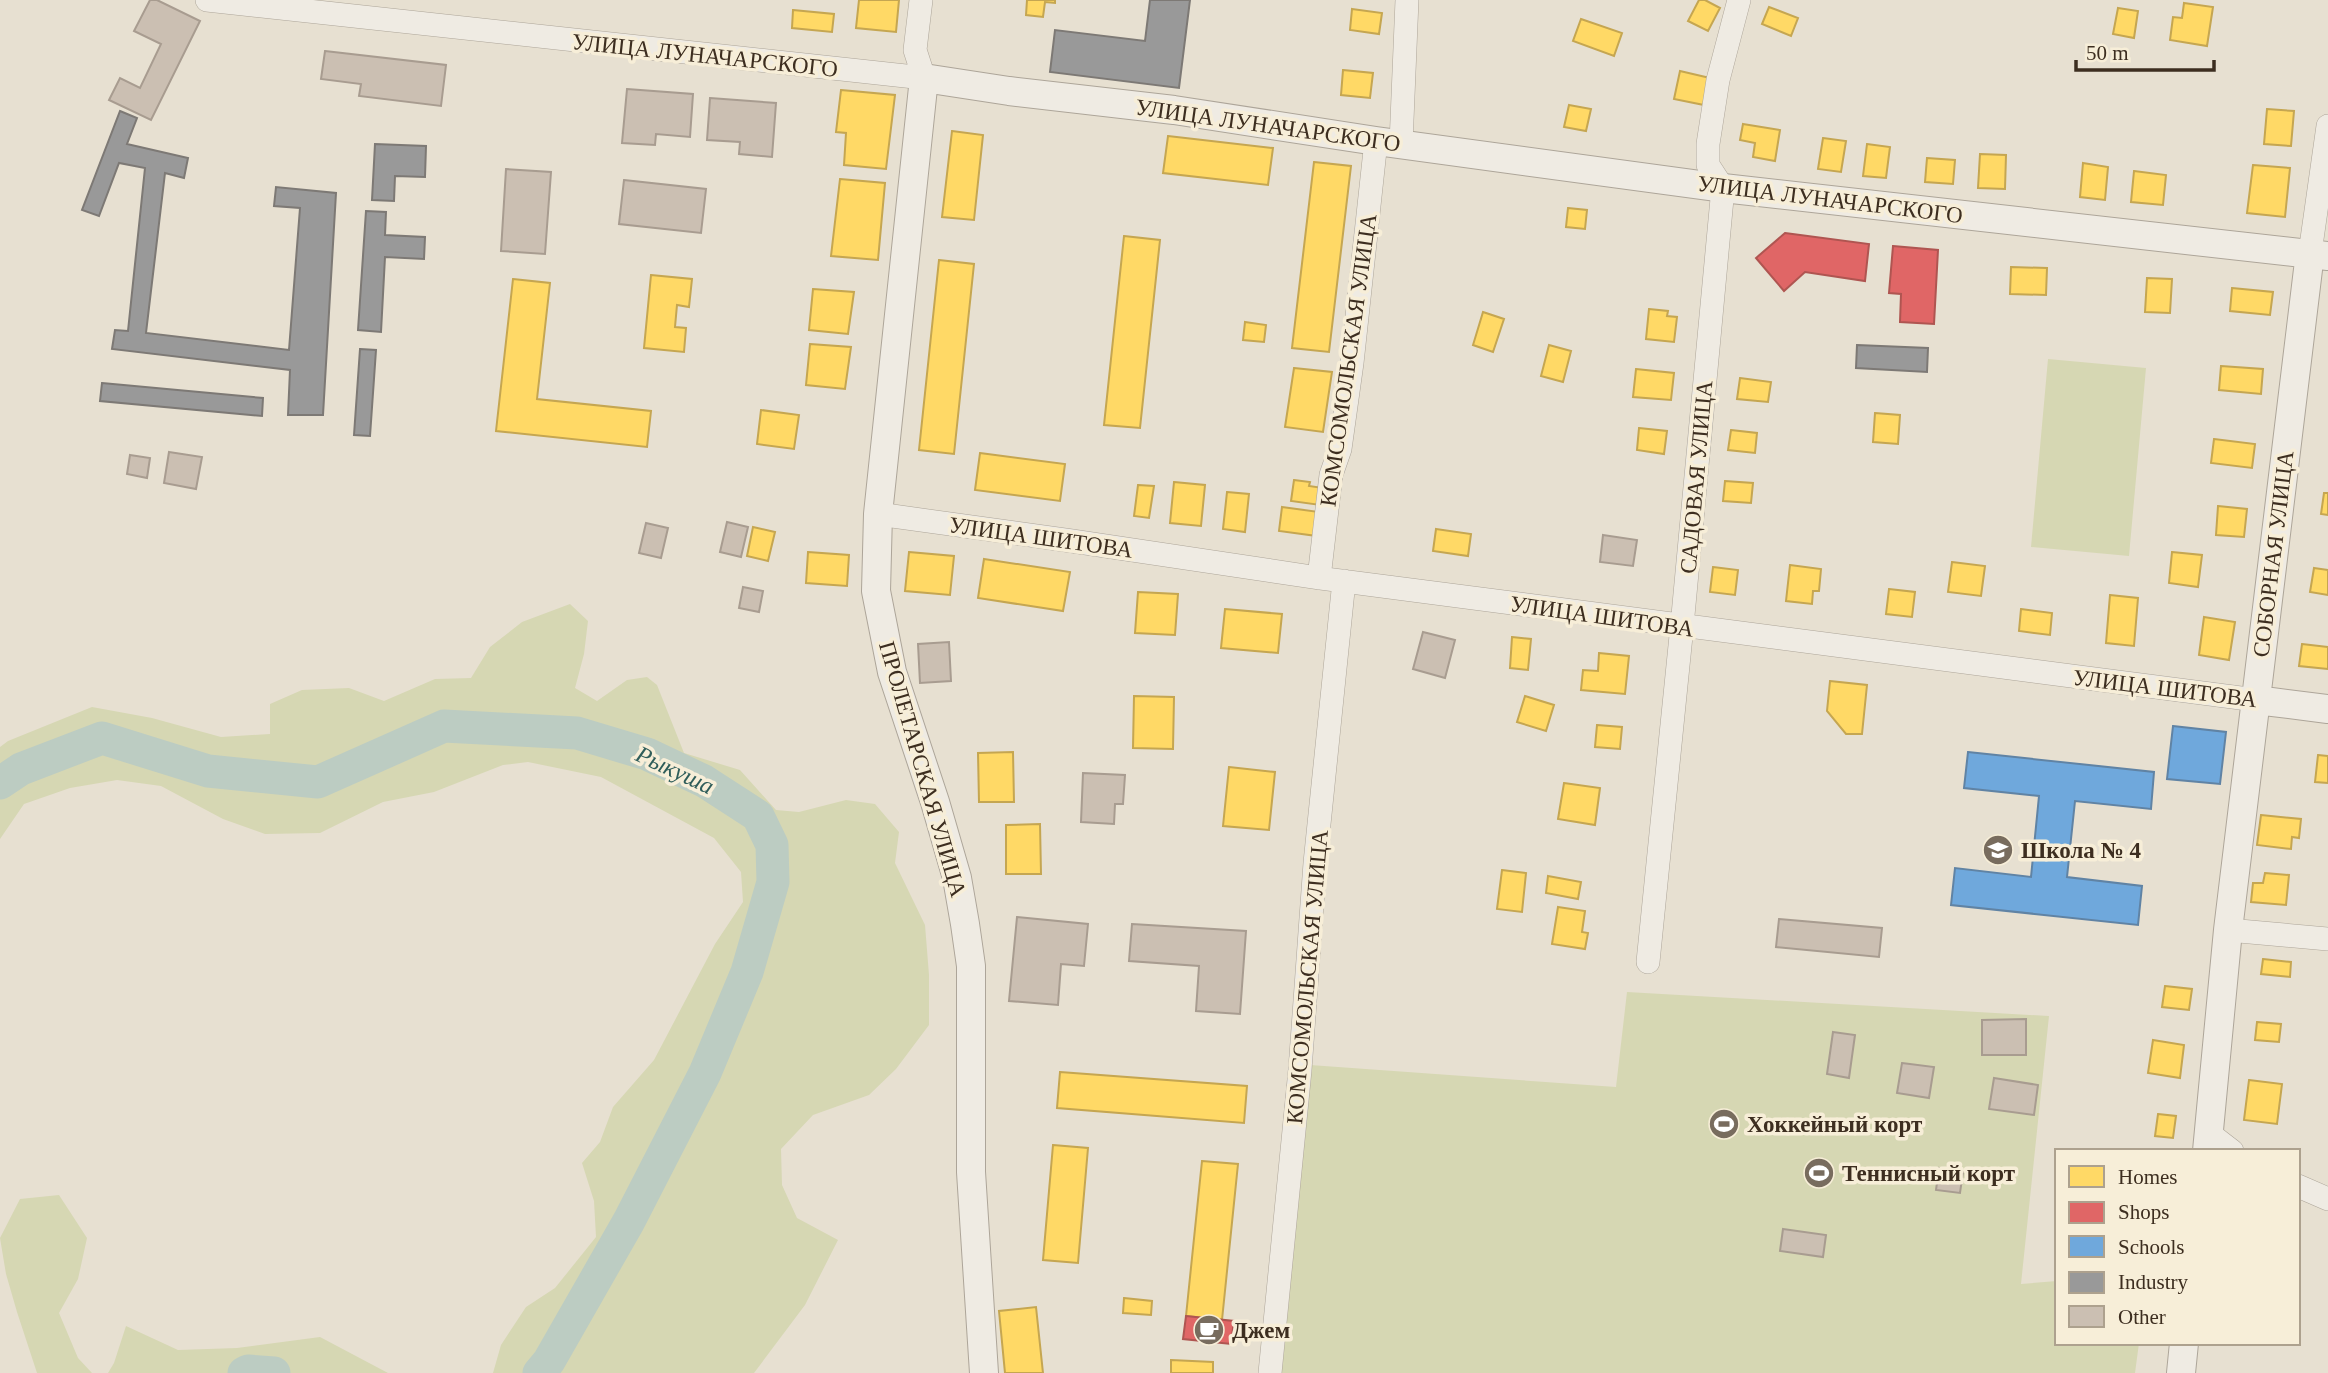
<svg xmlns="http://www.w3.org/2000/svg" width="2328" height="1373" font-family="Georgia,serif">
  <style>
    .green { fill: #d6d7b3 }
    .homes { fill: #ffd966; stroke: #c5a651; stroke-width: 2 }
    .shops { fill: #e06666; stroke: #af5551; stroke-width: 2 }
    .schools { fill: #6fa8dc; stroke: #6083a4; stroke-width: 2 }
    .industry { fill: #999; stroke: #7d7975; stroke-width: 2 }
    .lines { fill: none; stroke-linecap: round; stroke-linejoin: round }
    .river { stroke: #bcccc2; stroke-width: 33 }
    .building { fill: #cbbfb2; stroke: #a89c90; stroke-width: 2 }
    .minor-casing { stroke: #ada599; stroke-width: 24 }
    .tertiary-casing { stroke: #ada599; stroke-width: 30 }
    .minor { stroke: #efebe3; stroke-width: 23 }
    .tertiary { stroke: #efebe3; stroke-width: 28 }
    .labels { text-anchor: middle; stroke-width: 7; stroke-linejoin: round; paint-order: stroke }
    .street-label { font-size: 23px; fill: #3d2e20; stroke: #f7eed8 }
    .poi-label { font-size: 23px; font-weight: bold; fill: #3d2e20; stroke: #f7eed8; text-anchor: start }
    .water-label { font-size: 24px; font-style: italic; fill: #2f5d5a; stroke: #f7eed8 }
  </style>
  <rect width="100%" height="100%" fill="#e7e0d1"/>
  <!-- green -->
  <path class="green" d="M 2048,359 L 2146,368 L 2129,556 L 2031,547 Z
    M 570,604 L 588,621 L 584,654 L 575,688 L 597,701 L 627,680 L 647,677 L 657,685 L 684,753 L 740,770 L 776,810 L 799,812 L 846,800 L 875,804 L 899,832 L 895,863 L 925,925 L 929,975 L 929,1025 L 896,1069 L 869,1095 L 813,1115 L 781,1149 L 782,1185 L 797,1218 L 838,1240 L 805,1305 L 754,1373 L 493,1373 L 501,1345 L 526,1307 L 555,1288 L 596,1237 L 594,1201 L 582,1163 L 600,1142 L 613,1107 L 654,1060 L 715,944 L 743,902 L 741,872 L 714,838 L 601,777 L 528,762 L 503,765 L 434,792 L 383,802 L 320,833 L 265,834 L 223,819 L 161,786 L 117,780 L 70,788 L 24,804 L 0,839 L 0,747 L 8,741 L 92,707 L 152,718 L 221,737 L 270,734 L 270,704 L 302,690 L 349,688 L 384,701 L 435,679 L 471,678 L 490,647 L 522,622 Z
    M 1627,992 L 2049,1016 L 2021,1284 L 2057,1281 L 2057,1343 L 2139,1343 L 2135,1373 L 1279,1373 L 1310,1065 L 1616,1087 Z
    M 59,1195 L 87,1238 L 78,1279 L 59,1313 L 78,1358 L 92,1373 L 37,1373 L 17,1312 L 6,1274 L 0,1238 L 20,1199 Z
    M 126,1326 L 178,1350 L 237,1348 L 320,1337 L 388,1373 L 108,1373 L 114,1363 Z"/>
  <!-- homes -->
  <path class="homes" d="M 859,0 L 899,0 L 896,32 L 856,28 Z
    M 1027,0 L 1055,0 L 1055,3 L 1045,2 L 1043,17 L 1026,15 Z
    M 1699,0 L 1705,0 L 1720,8 L 1708,31 L 1688,21 Z
    M 2184,3 L 2213,7 L 2207,46 L 2170,40 L 2173,17 L 2182,18 Z
    M 1769,7 L 1798,18 L 1791,36 L 1762,24 Z
    M 2118,8 L 2138,11 L 2134,38 L 2113,34 Z
    M 1352,9 L 1382,13 L 1379,34 L 1350,30 Z
    M 793,10 L 834,14 L 832,32 L 792,28 Z
    M 1581,19 L 1622,33 L 1614,56 L 1573,41 Z
    M 1343,70 L 1373,73 L 1370,98 L 1341,95 Z
    M 1680,71 L 1710,78 L 1704,105 L 1674,99 Z
    M 841,90 L 895,95 L 886,169 L 844,165 L 846,133 L 836,132 Z
    M 1569,105 L 1591,109 L 1586,131 L 1564,127 Z
    M 2267,109 L 2294,111 L 2291,146 L 2264,144 Z
    M 1743,124 L 1780,130 L 1775,161 L 1753,157 L 1755,143 L 1740,140 Z
    M 952,131 L 983,135 L 974,220 L 942,217 Z
    M 1168,136 L 1273,148 L 1268,185 L 1163,173 Z
    M 1823,138 L 1846,141 L 1841,172 L 1818,169 Z
    M 1867,144 L 1890,147 L 1886,178 L 1863,176 Z
    M 1980,154 L 2006,155 L 2005,189 L 1978,188 Z
    M 1927,158 L 1955,160 L 1953,184 L 1925,182 Z
    M 1314,162 L 1351,166 L 1329,352 L 1292,348 Z
    M 2083,163 L 2108,167 L 2105,200 L 2080,197 Z
    M 2253,165 L 2290,168 L 2285,217 L 2247,213 Z
    M 2134,171 L 2166,175 L 2163,205 L 2131,202 Z
    M 840,179 L 885,183 L 878,260 L 831,256 Z
    M 1568,208 L 1587,210 L 1585,229 L 1566,227 Z
    M 1124,236 L 1160,240 L 1140,428 L 1104,425 Z
    M 939,260 L 974,264 L 954,454 L 919,450 Z
    M 2011,267 L 2047,268 L 2046,295 L 2010,294 Z
    M 651,275 L 692,279 L 689,307 L 677,305 L 675,327 L 686,328 L 684,352 L 644,348 Z
    M 2147,278 L 2172,279 L 2170,313 L 2145,312 Z
    M 513,279 L 550,283 L 537,399 L 651,411 L 647,447 L 496,431 Z
    M 2232,288 L 2273,292 L 2270,315 L 2230,311 Z
    M 813,289 L 854,292 L 848,334 L 809,330 Z
    M 1649,309 L 1668,311 L 1667,316 L 1677,317 L 1674,342 L 1646,339 Z
    M 1483,312 L 1504,319 L 1493,352 L 1473,345 Z
    M 1245,322 L 1266,325 L 1264,342 L 1243,340 Z
    M 810,344 L 851,347 L 845,389 L 806,385 Z
    M 1549,345 L 1571,351 L 1563,382 L 1541,376 Z
    M 2221,366 L 2263,369 L 2261,394 L 2219,390 Z
    M 1294,368 L 1332,372 L 1323,432 L 1285,427 Z
    M 1636,369 L 1674,373 L 1671,400 L 1633,397 Z
    M 1740,378 L 1771,382 L 1768,402 L 1737,399 Z
    M 761,410 L 799,415 L 794,449 L 757,444 Z
    M 1875,413 L 1900,415 L 1898,444 L 1873,442 Z
    M 1639,428 L 1667,431 L 1664,454 L 1637,450 Z
    M 1731,430 L 1757,433 L 1755,453 L 1728,450 Z
    M 2214,439 L 2255,444 L 2252,468 L 2211,463 Z
    M 980,453 L 1065,464 L 1060,501 L 975,490 Z
    M 1294,480 L 1310,482 L 1309,486 L 1323,488 L 1320,505 L 1291,501 Z
    M 1725,481 L 1753,483 L 1751,503 L 1723,501 Z
    M 1174,482 L 1205,485 L 1201,526 L 1170,523 Z
    M 1138,485 L 1154,486 L 1149,518 L 1134,516 Z
    M 1227,492 L 1249,494 L 1245,532 L 1223,529 Z
    M 2324,493 L 2328,493 L 2328,515 L 2321,514 Z
    M 2218,506 L 2247,509 L 2244,537 L 2216,535 Z
    M 1282,507 L 1319,512 L 1317,536 L 1279,531 Z
    M 753,527 L 775,532 L 768,561 L 747,556 Z
    M 1436,529 L 1471,534 L 1468,556 L 1433,551 Z
    M 808,552 L 849,555 L 847,586 L 806,583 Z
    M 909,552 L 954,556 L 950,595 L 905,591 Z
    M 2172,552 L 2202,555 L 2198,587 L 2169,583 Z
    M 984,559 L 1070,572 L 1063,611 L 978,598 Z
    M 1952,562 L 1985,566 L 1981,596 L 1948,592 Z
    M 1790,565 L 1821,569 L 1819,591 L 1813,591 L 1812,604 L 1786,601 Z
    M 1713,567 L 1738,570 L 1735,595 L 1710,592 Z
    M 2314,568 L 2328,570 L 2328,595 L 2310,592 Z
    M 1889,589 L 1915,592 L 1912,617 L 1886,614 Z
    M 1138,592 L 1178,594 L 1175,635 L 1135,633 Z
    M 2110,595 L 2138,598 L 2134,646 L 2106,643 Z
    M 1225,609 L 1282,614 L 1278,653 L 1221,648 Z
    M 2021,609 L 2052,613 L 2050,635 L 2019,631 Z
    M 2204,617 L 2235,622 L 2229,660 L 2199,655 Z
    M 1512,637 L 1531,639 L 1528,670 L 1510,668 Z
    M 2302,644 L 2328,647 L 2328,669 L 2299,666 Z
    M 1599,653 L 1629,656 L 1625,694 L 1581,690 L 1583,670 L 1598,671 Z
    M 1830,681 L 1867,685 L 1862,734 L 1846,734 L 1827,711 Z
    M 1134,696 L 1174,697 L 1173,749 L 1133,748 Z
    M 1525,696 L 1554,705 L 1546,731 L 1517,722 Z
    M 1597,725 L 1622,727 L 1620,749 L 1595,747 Z
    M 1013,752 L 1014,802 L 979,802 L 978,753 Z
    M 2318,755 L 2328,756 L 2328,783 L 2315,782 Z
    M 1229,767 L 1275,772 L 1269,830 L 1223,826 Z
    M 1564,783 L 1600,788 L 1595,825 L 1558,819 Z
    M 2261,815 L 2301,819 L 2299,838 L 2292,837 L 2291,849 L 2257,845 Z
    M 1040,824 L 1041,874 L 1006,874 L 1006,825 Z
    M 1502,870 L 1526,873 L 1522,912 L 1497,909 Z
    M 2265,873 L 2289,875 L 2286,905 L 2251,902 L 2253,883 L 2263,883 Z
    M 1548,876 L 1581,882 L 1578,899 L 1546,893 Z
    M 1558,907 L 1585,911 L 1582,932 L 1588,933 L 1585,949 L 1552,944 Z
    M 2263,959 L 2291,962 L 2290,977 L 2261,974 Z
    M 2165,986 L 2192,989 L 2189,1010 L 2162,1007 Z
    M 2257,1022 L 2281,1024 L 2279,1042 L 2255,1040 Z
    M 2153,1040 L 2184,1045 L 2180,1078 L 2148,1073 Z
    M 1060,1072 L 1247,1086 L 1244,1123 L 1057,1108 Z
    M 2249,1080 L 2282,1084 L 2277,1124 L 2244,1120 Z
    M 2158,1114 L 2176,1116 L 2173,1138 L 2155,1136 Z
    M 1053,1145 L 1088,1148 L 1078,1263 L 1043,1260 Z
    M 1202,1161 L 1238,1164 L 1222,1320 L 1186,1316 Z
    M 1124,1298 L 1152,1301 L 1151,1315 L 1123,1313 Z
    M 1036,1307 L 1043,1373 L 1005,1373 L 999,1311 Z
    M 1171,1360 L 1213,1362 L 1213,1373 L 1171,1373 Z"/>
  <!-- shops -->
  <path class="shops" d="M 1785,233 L 1869,244 L 1865,281 L 1805,272 L 1784,291 L 1756,258 Z
    M 1893,246 L 1938,250 L 1934,324 L 1900,322 L 1901,294 L 1889,293 Z
    M 1186,1316 L 1234,1321 L 1231,1344 L 1183,1339 Z"/>
  <!-- schools -->
  <path class="schools" d="M 2173,726 L 2226,732 L 2220,784 L 2167,779 Z
    M 1968,752 L 2154,772 L 2151,809 L 2075,801 L 2067,877 L 2142,886 L 2138,925 L 1951,905 L 1955,868 L 2031,877 L 2039,796 L 1964,788 Z"/>
  <!-- industry -->
  <path class="industry" d="M 1150,0 L 1190,0 L 1179,88 L 1050,72 L 1055,30 L 1145,41 Z
    M 120,111 L 137,118 L 127,144 L 188,158 L 184,178 L 165,173 L 146,333 L 289,350 L 300,208 L 274,206 L 276,187 L 336,193 L 323,415 L 288,415 L 290,370 L 112,349 L 115,330 L 128,331 L 145,168 L 119,163 L 99,216 L 82,210 Z
    M 375,144 L 426,146 L 425,177 L 395,176 L 394,201 L 372,200 Z
    M 366,211 L 386,212 L 385,235 L 425,237 L 424,259 L 385,257 L 381,332 L 358,330 Z
    M 1857,345 L 1928,348 L 1927,372 L 1856,368 Z
    M 360,349 L 376,350 L 370,436 L 354,435 Z
    M 102,383 L 263,398 L 262,416 L 100,401 Z"/>
  <g class="lines">
    <!-- river -->
    <path class="river" d="M 0,783 L 21,769 L 102,738 L 208,771 L 318,782 L 444,726 L 577,733 L 647,754 L 704,781 L 758,816 L 772,845 L 773,882 L 747,972 L 705,1073 L 629,1221 L 549,1361 L 539,1373
      M 244,1373 L 248,1371 L 274,1373"/>
  </g>
  <!-- building -->
  <path class="building" d="M 150,0 L 157,0 L 200,21 L 151,120 L 109,100 L 120,78 L 140,88 L 161,44 L 134,31 Z
    M 325,51 L 446,65 L 441,106 L 359,96 L 361,84 L 321,79 Z
    M 627,89 L 693,94 L 690,137 L 656,134 L 655,145 L 622,143 Z
    M 710,98 L 776,103 L 772,157 L 739,154 L 740,142 L 707,140 Z
    M 506,169 L 551,172 L 545,254 L 501,251 Z
    M 624,180 L 706,189 L 701,233 L 619,224 Z
    M 169,452 L 202,457 L 196,489 L 164,483 Z
    M 130,455 L 150,458 L 147,478 L 127,474 Z
    M 727,522 L 748,527 L 741,557 L 720,552 Z
    M 646,523 L 668,528 L 661,558 L 639,553 Z
    M 1603,535 L 1637,540 L 1633,566 L 1600,562 Z
    M 743,587 L 763,591 L 759,612 L 739,608 Z
    M 1423,632 L 1455,640 L 1445,678 L 1413,669 Z
    M 949,642 L 951,681 L 920,683 L 918,644 Z
    M 1083,773 L 1125,775 L 1123,804 L 1115,804 L 1114,824 L 1081,822 Z
    M 1017,917 L 1088,924 L 1084,966 L 1061,964 L 1058,1005 L 1009,1001 Z
    M 1779,919 L 1882,928 L 1879,957 L 1776,947 Z
    M 1132,924 L 1246,931 L 1240,1014 L 1196,1011 L 1199,966 L 1129,961 Z
    M 2026,1019 L 2026,1055 L 1982,1055 L 1982,1020 Z
    M 1833,1032 L 1855,1035 L 1849,1078 L 1827,1074 Z
    M 1902,1063 L 1934,1067 L 1929,1098 L 1897,1093 Z
    M 1994,1078 L 2038,1085 L 2034,1115 L 1989,1109 Z
    M 1939,1168 L 1963,1172 L 1960,1193 L 1936,1190 Z
    M 1783,1229 L 1826,1235 L 1823,1257 L 1780,1251 Z"/>
  <g class="lines">
    <!-- minor casing -->
    <g class="minor-casing">
      <path id="minor" d="M 207,0 L 924,78 L 915,50 L 921,0
        M 1401,144 L 1407,0
        M 2310,253 L 2328,126
        M 878,514 L 1072,541 L 1319,578 L 2256,700
        M 1319,578 L 1331,475 L 1340,449 L 1352,363 L 1376,141
        M 2228,930 L 2328,939
        M 1648,962 L 1682,626 L 1723,188 L 1708,165 L 1708,144 L 1718,80 L 1739,0
        M 2210,1134 L 2232,1151
        M 2298,1186 L 2328,1199
        M 1270,1373 L 1300,1070 L 1315,863 L 1344,581"/>
    </g>
    <!-- tertiary casing -->
    <g class="tertiary-casing">
      <path id="tertiary" d="M 2256,700 L 2328,709
        M 2207,1151 L 2228,930 L 2310,253
        M 984,1373 L 971,1172 L 971,966 L 965,924 L 957,878 L 935,802 L 892,672 L 876,591 L 878,514 L 924,78 L 1009,91 L 1174,110 L 1376,141 L 1723,188 L 2328,256
        M 2181,1373 L 2184,1343"/>
    </g>
    <!-- minor -->
    <use href="#minor" class="minor"/>
    <!-- tertiary -->
    <use href="#tertiary" class="tertiary"/>
  </g>
  <!-- icons -->
  <defs>
    <g id="school-disc" transform="scale(1.575)"><circle r="9.5" fill="#786c5e" stroke="#f7eed8"/><path d="M0-5L7-2L0 1L-7-2ZM-4 1L0 2.5L4 1V4Q0 6-4 4Z" fill="#fff"/></g>
    <g id="stadium-disc" transform="scale(1.575)"><circle r="9.5" fill="#786c5e" stroke="#f7eed8"/><path d="M0-5a6.5 5 0 1 0 0 10a6.5 5 0 1 0 0-10ZM-3.5-1.8h7v3.6h-7Z" fill="#fff"/></g>
    <g id="cafe-disc" transform="scale(1.575)"><circle r="9.5" fill="#786c5e" stroke="#f7eed8"/><path d="M-5.5-4.5H6V0H3Q3 3.5 0 3.5H-2.5Q-5.5 3.5-5.5 0ZM3-3.2v2h1.7v-2ZM-6 4.5H4V6H-6Z" fill="#fff"/></g>
  </defs>
  <g fill-rule="evenodd">
    <use href="#school-disc" x="1998" y="850"/>
    <use href="#stadium-disc" x="1724" y="1124"/>
    <use href="#stadium-disc" x="1819" y="1173"/>
    <use href="#cafe-disc" x="1209" y="1330"/>
  </g>
  <g class="labels">
    <!-- street labels -->
    <g class="street-label">
      <text transform="translate(705 55) rotate(6)" y="8">УЛИЦА ЛУНАЧАРСКОГО</text>
      <text transform="translate(1268 125) rotate(8)" y="8">УЛИЦА ЛУНАЧАРСКОГО</text>
      <text transform="translate(1830 199) rotate(7)" y="8">УЛИЦА ЛУНАЧАРСКОГО</text>
      <text transform="translate(1348 360) rotate(-82)" y="8">КОМСОМОЛЬСКАЯ УЛИЦА</text>
      <text transform="translate(1696 477) rotate(-85)" y="8">САДОВАЯ УЛИЦА</text>
      <text transform="translate(1041 537) rotate(8)" y="8">УЛИЦА ШИТОВА</text>
      <text transform="translate(2273 554) rotate(-83)" y="8">СОБОРНАЯ УЛИЦА</text>
      <text transform="translate(1602 616) rotate(8)" y="8">УЛИЦА ШИТОВА</text>
      <text transform="translate(2165 688) rotate(7)" y="8">УЛИЦА ШИТОВА</text>
      <text transform="translate(923 769) rotate(74)" y="8">ПРОЛЕТАРСКАЯ УЛИЦА</text>
      <text transform="translate(1307 977) rotate(-85)" y="8">КОМСОМОЛЬСКАЯ УЛИЦА</text>
    </g>
    <!-- poi labels -->
    <g class="poi-label">
      <text x="2021" y="858">Школа № 4</text>
      <text x="1747" y="1132">Хоккейный корт</text>
      <text x="1842" y="1181">Теннисный корт</text>
      <text x="1232" y="1338">Джем</text>
    </g>
    <!-- water labels -->
    <g class="water-label">
      <text transform="translate(675 770) rotate(25)" y="8">Рыкуша</text>
    </g>
  </g>
  <!-- legend -->
  <rect x="2055" y="1149" width="245" height="196" fill="#f7eed8" stroke="#ada18e" stroke-width="2"/>
  <rect x="2069" y="1166" width="35" height="21" fill="#ffd966" stroke="#ada18e" stroke-width="2"/>
  <text x="2118" y="1184" font-size="21" fill="#3d2e20">Homes</text>
  <rect x="2069" y="1202" width="35" height="21" fill="#e06666" stroke="#ada18e" stroke-width="2"/>
  <text x="2118" y="1219" font-size="21" fill="#3d2e20">Shops</text>
  <rect x="2069" y="1236" width="35" height="21" fill="#6fa8dc" stroke="#ada18e" stroke-width="2"/>
  <text x="2118" y="1254" font-size="21" fill="#3d2e20">Schools</text>
  <rect x="2069" y="1272" width="35" height="21" fill="#999999" stroke="#ada18e" stroke-width="2"/>
  <text x="2118" y="1289" font-size="21" fill="#3d2e20">Industry</text>
  <rect x="2069" y="1306" width="35" height="21" fill="#cbbfb2" stroke="#ada18e" stroke-width="2"/>
  <text x="2118" y="1324" font-size="21" fill="#3d2e20">Other</text>
  <!-- scale -->
  <path d="M2076 60v10h138v-10" fill="none" stroke="#3d2e20" stroke-width="3.5"/>
  <text x="2086" y="60" font-size="21" fill="#3d2e20" stroke="#f7eed8" stroke-width="5" paint-order="stroke">50 m</text>
</svg>
